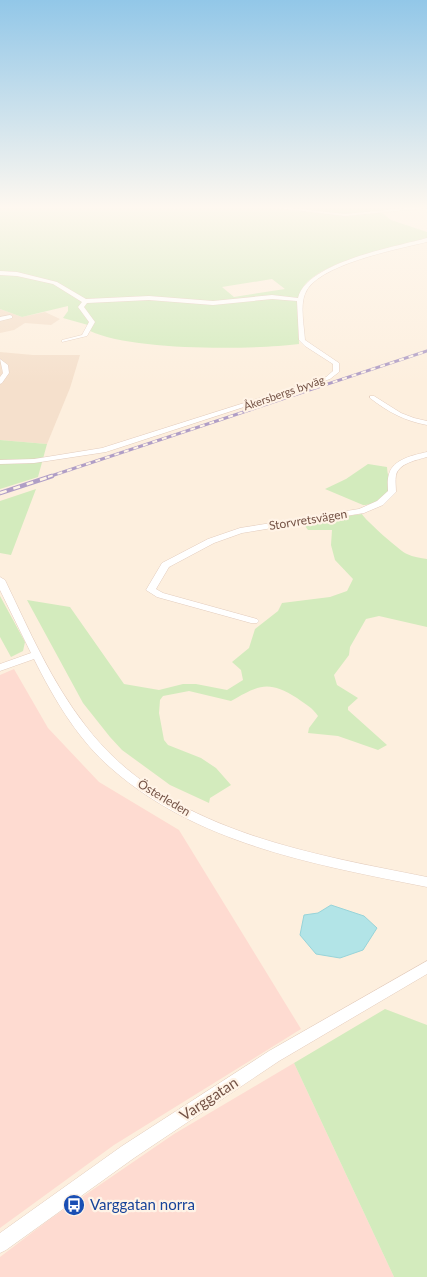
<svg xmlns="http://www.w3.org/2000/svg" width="427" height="1277" font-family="Lato,sans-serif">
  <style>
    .residential { fill: #f5e0cc }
    .commercial { fill: #fedbd1 }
    .green { fill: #d3ebbd; fill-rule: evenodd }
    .water { fill: #b2e4e7; stroke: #98d4d9 }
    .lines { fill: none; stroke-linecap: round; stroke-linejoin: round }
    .minor-casing { stroke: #e3ccbd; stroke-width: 1 }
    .minor { fill: #fff; fill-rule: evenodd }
    .rail-far1-casing { stroke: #b09ec6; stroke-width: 3 }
    .rail-casing { stroke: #b09ec6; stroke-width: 4.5 }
    .rail-far1 { stroke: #fff3e6; stroke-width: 2; stroke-dasharray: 5; stroke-linecap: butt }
    .rail { stroke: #fff3e6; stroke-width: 2.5; stroke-dasharray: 7; stroke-linecap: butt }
    .labels { text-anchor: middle; stroke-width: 4.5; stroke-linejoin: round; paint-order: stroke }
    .far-street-label { font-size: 11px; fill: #745245; stroke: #fff3e6 }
    .street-label { font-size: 12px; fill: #745245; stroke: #fff3e6 }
    .near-street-label { font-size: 15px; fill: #745245; stroke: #fff3e6 }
    .near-transit-label { font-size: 15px; fill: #164399; stroke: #fff3e6; text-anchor: start }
  </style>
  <rect width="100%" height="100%" fill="#fdefde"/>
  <!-- residential -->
  <path class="residential" d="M 0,309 L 22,317 L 45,312 L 60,319 L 51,325 L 25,323 L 14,330 L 0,333 Z
    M 0,352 L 33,355 L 80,355 L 70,388 L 47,444 L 0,440 Z"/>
  <!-- commercial -->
  <path class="commercial" d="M 14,669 L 48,728 L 99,782 L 179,830 L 301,1029 L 114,1145 L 0,1228 L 0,675 Z
    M 294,1063 L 394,1277 L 0,1277 L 0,1257 L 50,1219 L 174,1134 Z"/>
  <!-- green -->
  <path class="green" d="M 0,206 L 176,206 L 172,208 L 174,209 L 197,206 L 427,206 L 381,212 L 391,220 L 427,232 L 427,239 C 398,247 308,262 300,294 C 296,309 299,329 299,344 C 250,350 133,351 90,331 L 93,318 L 88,325 L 63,318 L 68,311 L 68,306 L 22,317 L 0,309 ZM 272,279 L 285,289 L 234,297 L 222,287 Z
    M 0,440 L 47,444 L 38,477 L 0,489 Z
    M 368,464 L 387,467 C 387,473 390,481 389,488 C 387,498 373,505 363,505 L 325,489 L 346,479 Z
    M 36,489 L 11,555 L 0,553 L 0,501 Z
    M 362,514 C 364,519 401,552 407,554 C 413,557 421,558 427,559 L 427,627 L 379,616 L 366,619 L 350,647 L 349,655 L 334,675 L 337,685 L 358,698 L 348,707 L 348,710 L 387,745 L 378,750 L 338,736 L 308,733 L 309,728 L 318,716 C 313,708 305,704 297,698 C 268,680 259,685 231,701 L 189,691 L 163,696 L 160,700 L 159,713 L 164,740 L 168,745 L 201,758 L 216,768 L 231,785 L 210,798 L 209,803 L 170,785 L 122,750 L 110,737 L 83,703 L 27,600 L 70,607 L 124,684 L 159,690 L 183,684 L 196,684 L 227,690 L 243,680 L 241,670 L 232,662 L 249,648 L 255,629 L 278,611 L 282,603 L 330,597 L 347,591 L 353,579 L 335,560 L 331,545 L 332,530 L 308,530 L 302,522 Z
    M 0,596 L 25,642 L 23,651 L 11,657 L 0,637 Z
    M 385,1009 L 427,1025 L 427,1277 L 394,1277 L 294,1063 Z"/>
  <!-- water -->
  <path class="water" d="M 331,905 L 364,916 L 377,928 L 363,950 L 340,958 L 316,954 L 300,935 L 304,915 L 318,913 Z"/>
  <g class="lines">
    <!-- minor casing -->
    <g class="minor-casing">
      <path id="minor" d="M 261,206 L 272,206 L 345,214 L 427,206 L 427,208 L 345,216 Z
        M 427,238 L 427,242 C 398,249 315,265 305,294 C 300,306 304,325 305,340 L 339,363 L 339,372 L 330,379 L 106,452 L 34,463 L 0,464 L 0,460 L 34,459 L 102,448 L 326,377 L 333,371 L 333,364 L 305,346 L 299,340 L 297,301 L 272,299 L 213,305 L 149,300 L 87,303 L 84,307 L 95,322 L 87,336 L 62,342 L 62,340 L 82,335 L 89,322 L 78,307 L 82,302 L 53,284 L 17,276 L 0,275 L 0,271 L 17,272 L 57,282 L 86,299 L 149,296 L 213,301 L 272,295 L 298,298 C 307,262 395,247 427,238 Z
        M 10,315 L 12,316 L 12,318 L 0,321 L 0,317 Z
        M 0,359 L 8,365 L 9,373 L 2,383 L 0,384 L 0,377 L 3,373 Z
        M 370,396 L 374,396 L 401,413 L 414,418 L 427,421 L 427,425 C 405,421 388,412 370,398 Z
        M 427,452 L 427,457 C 417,460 399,463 396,475 C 395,481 396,487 396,492 L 383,505 L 364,513 L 242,533 L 214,543 L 169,567 L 156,589 L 163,593 L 257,619 L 259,621 L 257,623 L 251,623 L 157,597 L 146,590 L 162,563 L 208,539 L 240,528 L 359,509 L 377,501 L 388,491 C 388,486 387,480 389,474 C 393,459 414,455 427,452 Z
        M 0,577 L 5,580 C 29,630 51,681 85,725 C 164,830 307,853 427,877 L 427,887 C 318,865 199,845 112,769 C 78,740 54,699 34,659 L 0,671 L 0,664 L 31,653 L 0,590 Z
        M 427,961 L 427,974 L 279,1061 L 134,1158 L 6,1250 L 0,1253 L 0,1233 L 122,1146 L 269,1051 Z"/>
    </g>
    <!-- minor -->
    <use href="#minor" class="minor"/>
    <!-- rail-far1 casing -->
    <g class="rail-far1-casing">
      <path id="rail-far1" d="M 48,477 L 427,351"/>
    </g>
    <!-- rail casing -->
    <g class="rail-casing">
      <path id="rail" d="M 0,493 L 52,476"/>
    </g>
    <!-- rail-far1 -->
    <use href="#rail-far1" class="rail-far1"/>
    <!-- rail -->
    <use href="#rail" class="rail"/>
  </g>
  <!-- sky -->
  <linearGradient id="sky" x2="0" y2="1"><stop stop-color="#92c7e8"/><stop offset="0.54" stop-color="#fef8f0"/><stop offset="1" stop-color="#fef8f0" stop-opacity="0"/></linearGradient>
  <rect width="427" height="384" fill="url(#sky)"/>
  <!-- icons -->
  <defs>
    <g id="bus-disc" transform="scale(1.125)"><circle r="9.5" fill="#1a4fb4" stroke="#fff3e6"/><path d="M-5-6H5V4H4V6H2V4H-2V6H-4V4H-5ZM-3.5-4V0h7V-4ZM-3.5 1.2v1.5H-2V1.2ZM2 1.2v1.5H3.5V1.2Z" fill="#fff"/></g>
  </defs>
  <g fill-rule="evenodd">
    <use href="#bus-disc" x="74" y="1205"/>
  </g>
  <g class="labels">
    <!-- far-street labels -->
    <g class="far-street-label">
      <text transform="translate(284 393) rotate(-19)" y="4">Åkersbergs byväg</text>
    </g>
    <!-- street labels -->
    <g class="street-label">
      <text transform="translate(308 520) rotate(-9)" y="4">Storvretsvägen</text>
      <text transform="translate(164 798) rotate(31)" y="4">Österleden</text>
    </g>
    <!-- near-street labels -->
    <g class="near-street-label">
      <text transform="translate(209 1099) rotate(-33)" y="5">Varggatan</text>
    </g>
    <!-- near-transit labels -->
    <g class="near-transit-label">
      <text x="90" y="1210">Varggatan norra</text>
    </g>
  </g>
</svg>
